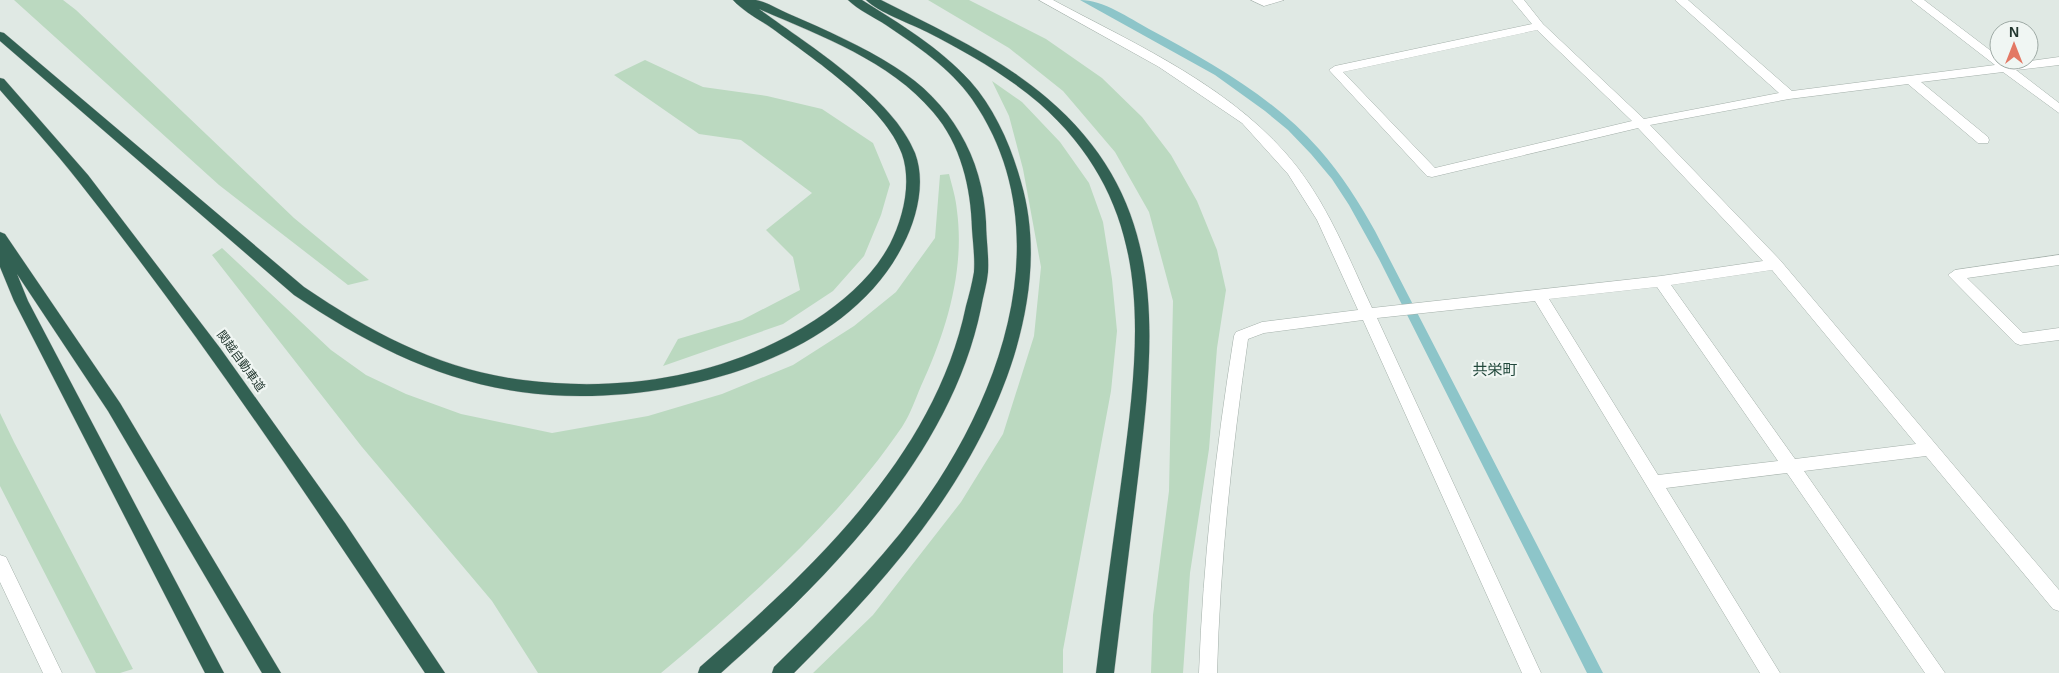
<svg xmlns="http://www.w3.org/2000/svg" width="2059" height="673" font-family="Arial,'Noto Sans JP',sans-serif">
  <style>
    .green { fill: #bbd9c0 }
    .lines { fill: none; stroke-linecap: round; stroke-linejoin: round }
    .stream { fill: #8dc5c9; fill-rule: evenodd }
    .street-casing { stroke: #a4b0aa; stroke-width: 1 }
    .highway-casing { stroke: #bdc3c1; stroke-width: 1 }
    .street { fill: #fff; fill-rule: evenodd }
    .highway { fill: #326153; fill-rule: evenodd }
    .labels { text-anchor: middle; stroke-width: 4.5; stroke-linejoin: round; paint-order: stroke }
    .street-label { font-size: 12px; fill: #233830; stroke: #f0f6f3 }
    .quarter-label { font-size: 15px; fill: #21483b; stroke: #f0f6f3 }
  </style>
  <rect width="100%" height="100%" fill="#e0e9e4"/>
  <!-- green -->
  <path class="green" d="M 14,0 L 63,0 L 76,10 L 294,218 L 369,280 L 348,285 L 219,185 Z
    M 928,0 L 969,0 L 1046,39 L 1102,78 L 1142,117 L 1171,155 L 1197,201 L 1217,250 L 1226,290 L 1217,348 L 1209,449 L 1190,573 L 1183,673 L 1151,673 L 1153,615 L 1169,491 L 1173,301 L 1149,212 L 1115,152 L 1063,91 L 1009,48 Z
    M 645,60 L 703,87 L 767,96 L 822,109 L 873,143 L 890,184 L 881,215 L 864,256 L 833,291 L 783,324 L 663,366 L 678,339 L 742,320 L 800,290 L 793,257 L 766,230 L 812,193 L 741,140 L 699,134 L 614,75 Z
    M 992,81 L 1022,102 L 1060,142 L 1089,183 L 1103,222 L 1112,279 L 1117,331 L 1111,391 L 1063,650 L 1063,673 L 813,673 L 873,615 L 961,502 L 1003,434 L 1034,336 L 1041,267 L 1023,169 L 1009,116 Z
    M 949,174 C 952,186 956,198 957,211 C 965,271 946,332 921,386 C 915,400 910,415 902,427 C 837,522 748,600 661,673 L 538,673 L 492,601 L 362,447 L 212,255 L 222,248 L 331,350 L 366,375 L 406,394 L 461,414 L 552,433 L 648,416 L 722,394 L 793,365 L 854,326 L 896,292 L 935,238 L 940,175 Z
    M 0,413 L 14,442 L 133,669 L 120,673 L 96,673 L 0,486 Z"/>
  <g class="lines">
    <!-- stream -->
    <path class="stream" d="M 1080,0 C 1104,0 1129,18 1149,29 C 1210,62 1273,97 1319,149 C 1341,174 1359,202 1375,231 L 1603,673 L 1587,673 L 1379,259 L 1349,205 L 1332,179 L 1311,154 L 1288,130 L 1265,111 L 1215,75 Z"/>
    <!-- street casing -->
    <g class="street-casing">
      <path id="street" d="M 1039,0 L 1053,0 C 1139,46 1237,89 1298,168 C 1330,210 1350,261 1372,308 L 1661,276 L 1763,261 L 1638,128 L 1432,177 L 1427,176 L 1329,70 L 1335,66 L 1532,24 L 1512,0 L 1524,0 L 1543,24 L 1644,119 L 1779,93 L 1675,0 L 1688,0 L 1792,91 L 1995,65 L 1911,0 L 1924,0 L 1999,57 L 1999,60 L 2008,64 L 2059,57 L 2059,65 L 2016,70 L 2059,103 L 2059,113 L 2003,72 L 1921,82 L 1988,137 L 1989,140 L 1988,143 L 1978,143 L 1908,84 L 1789,99 L 1650,125 L 1780,260 L 2059,590 L 2059,611 L 2053,609 L 1926,456 L 1804,471 L 1945,673 L 1925,673 L 1787,473 L 1666,488 L 1780,673 L 1760,673 L 1535,301 L 1377,318 L 1541,673 L 1522,673 L 1363,320 L 1264,333 L 1248,339 C 1232,450 1220,561 1217,673 L 1199,673 C 1203,560 1216,448 1234,336 L 1236,332 L 1262,322 L 1358,310 L 1317,220 L 1288,174 L 1242,123 L 1159,67 ZM 1537,30 L 1632,121 L 1435,168 L 1343,72 ZM 1772,270 L 1916,444 L 1795,459 L 1671,285 ZM 1657,287 L 1778,461 L 1658,475 L 1549,299 Z
        M 1251,0 L 1284,0 L 1264,6 Z
        M 2059,255 L 2059,265 L 1967,278 L 2023,333 L 2059,328 L 2059,340 L 2020,345 L 2015,343 L 1948,275 L 1955,270 Z
        M 0,555 L 6,557 L 62,673 L 43,673 L 0,582 Z"/>
    </g>
    <!-- highway casing -->
    <g class="highway-casing">
      <path id="highway" d="M 733,0 C 741,0 749,0 756,0 C 767,2 779,10 789,14 C 826,30 862,46 895,67 C 950,101 983,157 986,222 C 986,238 989,256 988,272 C 987,284 983,296 981,308 C 951,455 829,577 721,673 L 698,673 L 700,667 C 811,570 935,456 966,306 C 969,295 972,284 974,272 C 975,258 973,243 972,229 C 971,188 961,144 933,112 C 889,60 820,36 759,9 C 807,44 893,97 915,153 C 926,182 917,218 903,245 C 841,369 647,410 521,392 C 436,380 364,342 294,295 L 0,41 L 0,32 L 4,33 L 304,287 C 372,333 441,370 523,380 C 624,393 729,376 815,320 C 845,300 873,276 890,244 C 903,218 912,183 902,154 C 886,107 812,58 773,29 C 760,20 744,12 733,0 Z
        M 848,0 L 862,0 C 900,24 939,47 970,81 C 995,109 1011,146 1021,182 C 1038,240 1031,300 1014,356 C 974,483 886,581 794,673 L 772,673 L 774,667 C 824,618 874,569 916,513 C 1001,399 1063,230 972,99 C 950,68 917,46 886,25 C 874,17 858,10 848,0 Z
        M 866,0 L 881,0 C 938,29 998,56 1047,98 C 1167,200 1156,327 1139,469 C 1131,537 1122,605 1114,673 L 1096,673 C 1104,605 1114,537 1123,469 C 1141,331 1155,205 1039,103 C 1005,74 966,52 927,32 C 911,24 878,12 866,0 Z
        M 0,78 L 4,79 L 88,175 L 220,348 L 345,523 L 445,673 L 425,673 C 315,506 203,339 79,182 C 54,150 26,120 0,90 Z
        M 0,232 L 5,234 L 120,403 L 281,673 L 262,673 L 108,411 L 17,274 L 28,301 L 224,673 L 205,673 L 14,301 L 0,267 Z"/>
    </g>
    <!-- street -->
    <use href="#street" class="street"/>
    <!-- highway -->
    <use href="#highway" class="highway"/>
  </g>
  <g class="labels">
    <!-- street labels -->
    <g class="street-label">
      <text transform="translate(241 361) rotate(54)" y="4">関越自動車道</text>
    </g>
    <!-- quarter labels -->
    <g class="quarter-label">
      <text x="1495" y="375">共栄町</text>
    </g>
  </g>
  <!-- north arrow -->
  <g transform="translate(2014 45)"><circle r="24" fill="#f0f6f3" stroke="#9eaaa5"/>
  <path d="M0-4L9 19L0 12L-9 19Z" fill="#e37864"/>
  <text y="-8" font-size="14" font-weight="bold" text-anchor="middle" fill="#233830">N</text>
  </g>
</svg>
